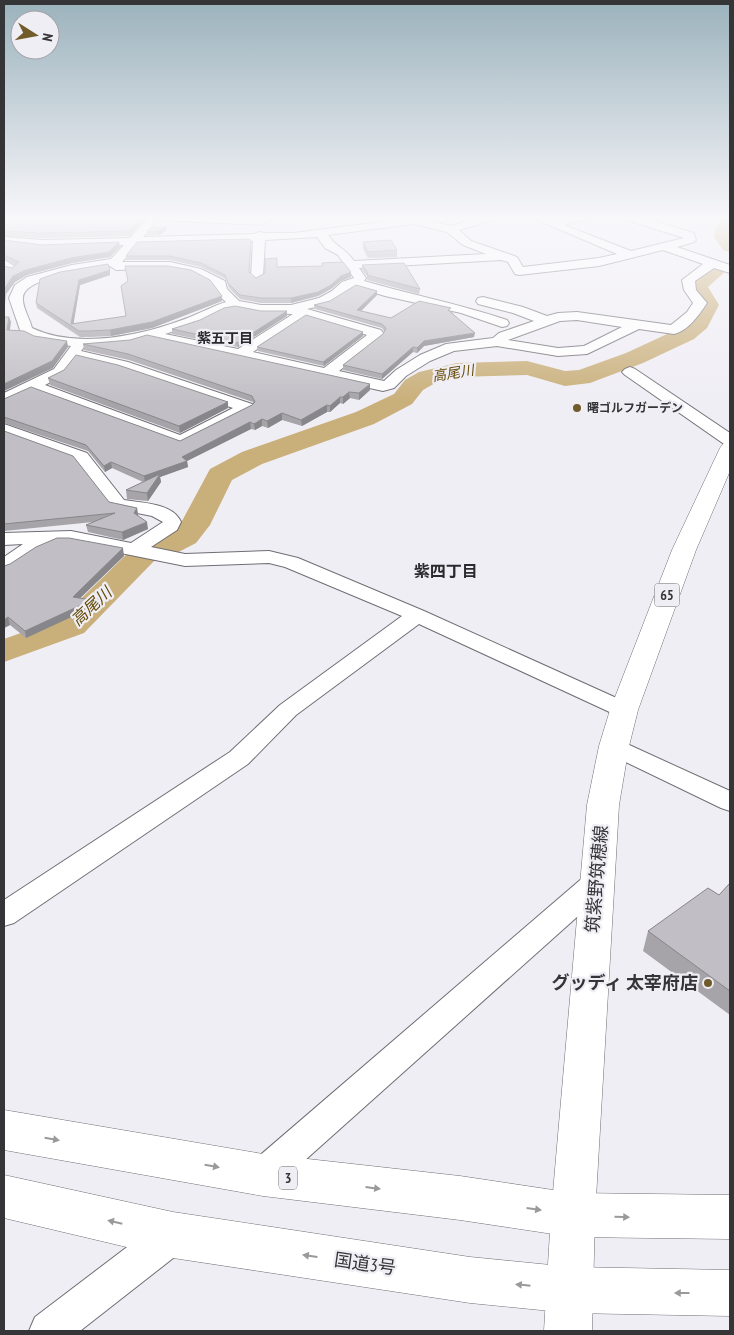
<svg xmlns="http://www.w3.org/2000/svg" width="734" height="1335" font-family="'PT Sans Narrow','Noto Sans JP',sans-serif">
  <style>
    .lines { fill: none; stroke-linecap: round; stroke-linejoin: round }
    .river { fill: #c9af7a; fill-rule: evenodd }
    .minor-casing { stroke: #706e74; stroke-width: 2 }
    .primary-casing { stroke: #706e74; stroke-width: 1 }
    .trunk-casing { stroke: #706e74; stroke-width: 1 }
    .minor { fill: #fff; fill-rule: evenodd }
    .primary { fill: #fff; fill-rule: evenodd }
    .trunk { fill: #fff; fill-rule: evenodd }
    .wall { fill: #a6a4a9 }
    .shaded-wall { fill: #87868a }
    .building { fill: #c1bfc5; stroke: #87868a }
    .oneway { fill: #9a9a9b }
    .poi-dot { fill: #725b2b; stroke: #f0eef5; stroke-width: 2 }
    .labels { text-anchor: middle; stroke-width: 4.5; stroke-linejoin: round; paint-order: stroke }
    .far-poi-label { font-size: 12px; font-weight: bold; fill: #353537; stroke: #f0eef5; text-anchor: start }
    .far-neighbourhood-label { font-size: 14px; font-weight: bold; fill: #2b2a2e; stroke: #f0eef5 }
    .far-water-label { font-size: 14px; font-style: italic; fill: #644a06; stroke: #f0eef5 }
    .shield { fill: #f0eef5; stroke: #6d6c70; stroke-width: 1 }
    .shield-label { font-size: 14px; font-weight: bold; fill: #353537 }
    .neighbourhood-label { font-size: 16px; font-weight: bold; fill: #2b2a2e; stroke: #f0eef5 }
    .water-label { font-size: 16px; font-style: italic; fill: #644a06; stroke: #f0eef5 }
    .near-street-label { font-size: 18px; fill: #353537; stroke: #f0eef5 }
    .near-poi-label { font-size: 18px; font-weight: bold; fill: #353537; stroke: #f0eef5; text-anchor: end }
  </style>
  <rect width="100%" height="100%" fill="#f0eef5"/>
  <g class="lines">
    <!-- river -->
    <path class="river" d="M 724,216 L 730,216 L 730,252 L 723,250 L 714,237 L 715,230 Z
      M 717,264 L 724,266 L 727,270 L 708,287 L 719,305 L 707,328 L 694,339 L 643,363 L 590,383 L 565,386 L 527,375 L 457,377 L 437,382 L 423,390 L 412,404 L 374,424 L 262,464 L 232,480 L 210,525 L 196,543 L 169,557 L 156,559 L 84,633 L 4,662 L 4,639 L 60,619 L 130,551 L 143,549 L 147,543 L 174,529 L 182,521 L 210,469 L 242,452 L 356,412 L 394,394 L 405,380 L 419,372 L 457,363 L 527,361 L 565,371 L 579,370 L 626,353 L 678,329 L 691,319 L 697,305 L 687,286 L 710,266 Z"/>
    <!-- minor casing -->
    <g class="minor-casing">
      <path id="minor" d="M 150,216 L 258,219 L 265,216 L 281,216 L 259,225 L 158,220 L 143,237 L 254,234 L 259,232 L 264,233 L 294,233 L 413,218 L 451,226 L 483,216 L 501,216 L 500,218 L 459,230 L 471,241 L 517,257 L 523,267 L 599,258 L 617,254 L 528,216 L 544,216 L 554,220 L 572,216 L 593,216 L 592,218 L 564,225 L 631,251 L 684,238 L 620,218 L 619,216 L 637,216 L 694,233 L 696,240 L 694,242 L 677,247 L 730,265 L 730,273 L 714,268 L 695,281 L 696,290 L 707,303 C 699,315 688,331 674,334 L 639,329 L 587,354 L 558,356 L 497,346 L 454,351 L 430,361 L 406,376 L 394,388 L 383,391 L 148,339 L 131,344 L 84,347 L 81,351 L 128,362 L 252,404 L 254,407 L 252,410 L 181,446 L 32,391 L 4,404 L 4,393 L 54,369 L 71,346 L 35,340 L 21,333 L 9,298 L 15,285 L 27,277 L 72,265 L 111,259 L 124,245 L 43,248 L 4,243 L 4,237 L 43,240 L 130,238 ZM 413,224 L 447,232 L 463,245 L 486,254 L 354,261 C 345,248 336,247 328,235 ZM 317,237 L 325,248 L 338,255 L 354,278 L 342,282 L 332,291 L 319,298 L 291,305 L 261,305 L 239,301 L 227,289 L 225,281 L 201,269 L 170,262 L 122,262 L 137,245 L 253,241 L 251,277 L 257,281 L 263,277 L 265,240 ZM 663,250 L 703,264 L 682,280 L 684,290 L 693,303 L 687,312 L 671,325 L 577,312 L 558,313 L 547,316 L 523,307 L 483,297 L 478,298 L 476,301 L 478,304 L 513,313 L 534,321 L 499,333 L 493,338 L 446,344 L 420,355 L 396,370 L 384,381 L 339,371 L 382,337 L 384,334 L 381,330 L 307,309 L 329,304 L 342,297 L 351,288 L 356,287 L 385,296 L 461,313 L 502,327 L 507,326 L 509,323 L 507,320 C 460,304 412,295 364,281 L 366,278 L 359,268 L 501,260 L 508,262 L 515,274 L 519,275 L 599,266 ZM 110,266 L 116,270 C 151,269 184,266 214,286 L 216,293 L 226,302 C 213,306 203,312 190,317 C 145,335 78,350 32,328 C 30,319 22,307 23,298 C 23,277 93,269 110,266 ZM 235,308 L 261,313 L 293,314 L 238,349 L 165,334 L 200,323 L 224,311 ZM 306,317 L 367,335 L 324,368 L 253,352 ZM 577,320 L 622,327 L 584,346 L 558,348 L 508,340 L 560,321 ZM 76,359 L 119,369 L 233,408 L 180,435 L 45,385 L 64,375 Z
        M 4,260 L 18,268 L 12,272 L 4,269 Z
        M 630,367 L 635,369 L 730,433 L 730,445 L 724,444 L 625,375 L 622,372 L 625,369 Z
        M 4,424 L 87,453 L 124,500 C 142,503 173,503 181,522 L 177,530 L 151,547 L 185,554 L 269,551 L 298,558 L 424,611 L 632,705 L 636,710 L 632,715 L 624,718 L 616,715 L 419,624 L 296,715 L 248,764 L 14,923 L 4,926 L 4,900 L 230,752 L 280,705 L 402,616 L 285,567 L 269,563 L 185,566 L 71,543 L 50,543 L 11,570 L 4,572 L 4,557 L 23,544 L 4,545 L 4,533 L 71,531 L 131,543 L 163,522 L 152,516 L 112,508 L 75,461 L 4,435 Z
        M 614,738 L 730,791 L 730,811 L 721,808 L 605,752 L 602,746 L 605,740 Z
        M 596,872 L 606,875 L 610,883 L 606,891 L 275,1187 L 263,1192 L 251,1187 L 245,1175 L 251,1163 L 586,875 Z
        M 173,1217 L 186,1222 L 191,1235 L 186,1248 L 80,1331 L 29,1331 L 35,1317 L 160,1222 Z"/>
    </g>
    <!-- primary casing -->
    <g class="primary-casing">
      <path id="primary" d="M 730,442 L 730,471 L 696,550 L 638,710 L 629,746 L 619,805 L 595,1215 L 592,1331 L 544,1331 L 551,1215 L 587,805 L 599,746 L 610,710 L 672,550 L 720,448 L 723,444 Z"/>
    </g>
    <!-- trunk casing -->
    <g class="trunk-casing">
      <path id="trunk" d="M 4,1110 L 263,1154 L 460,1176 L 573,1193 L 730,1195 L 730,1239 L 573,1237 L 460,1220 L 263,1196 L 4,1150 Z
        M 4,1175 L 173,1212 L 470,1257 L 571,1267 L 730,1270 L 730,1316 L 571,1313 L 470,1303 L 173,1258 L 4,1218 Z"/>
    </g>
    <!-- minor -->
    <use href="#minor" class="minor"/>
    <!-- primary -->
    <use href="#primary" class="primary"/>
    <!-- trunk -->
    <use href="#trunk" class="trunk"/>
  </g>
  <!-- wall -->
  <path class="wall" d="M 4,216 L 148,216 L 129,236 L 43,238 L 4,236 Z
    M 166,227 L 167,230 L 159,235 L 147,235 L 147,232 Z
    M 4,240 L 42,245 L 119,242 L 120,247 L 110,257 L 72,263 L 27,275 L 15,282 L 6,294 L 4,266 L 12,268 L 15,265 L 4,259 Z
    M 363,242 L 397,250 L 397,257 L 368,258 L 363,249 Z
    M 251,245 L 249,273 L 256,278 L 277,267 L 322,266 L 322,263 L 351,272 L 351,277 L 341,281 L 331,289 L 318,296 L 291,303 L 261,303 L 240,299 L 229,288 L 226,279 L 201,267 L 170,260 L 126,260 L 126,256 Z
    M 362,265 L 420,289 L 419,294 L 367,280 L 367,276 L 362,270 Z
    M 125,266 L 222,296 L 222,301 L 152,328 L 111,336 L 90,337 L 80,337 L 37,308 L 36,303 L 40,279 L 110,275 L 80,285 L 73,324 L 126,316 L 128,282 Z
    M 377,295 L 361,311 L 391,318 L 451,311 L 474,337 L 424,346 L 417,353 L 413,352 L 382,379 L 343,370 L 343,365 L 383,334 L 384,331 L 382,328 L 315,309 L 314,305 L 330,301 Z
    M 287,316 L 238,347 L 172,334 L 172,329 Z
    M 363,336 L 324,366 L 258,351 L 257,347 Z
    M 83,344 L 370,384 L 370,390 L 359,400 L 350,398 L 343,404 L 340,403 L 330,412 L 327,412 L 302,426 L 282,420 L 268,428 L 262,426 L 255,430 L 251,429 L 187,461 L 188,467 L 160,477 L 161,482 L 148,501 L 127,499 L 126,490 L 143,482 L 112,468 L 105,472 L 88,451 L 4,423 L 4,399 L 180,441 L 252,405 L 253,404 L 253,402 L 129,360 L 84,350 Z
    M 48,378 L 228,402 L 228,408 L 180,433 L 50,385 Z
    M 4,431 L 109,502 L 137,508 L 138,516 L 148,529 L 123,540 L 88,532 L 86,525 L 93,522 L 4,531 Z
    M 124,556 L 80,598 L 93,607 L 26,638 L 10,625 L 4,628 L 4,566 Z
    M 730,883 L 730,1015 L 643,951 L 648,931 L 719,895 Z"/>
  <!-- shaded-wall -->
  <path class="shaded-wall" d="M 143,216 L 148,216 L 129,236 L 129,231 Z
    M 166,227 L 167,230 L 159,235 L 158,231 Z
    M 119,242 L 120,247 L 110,257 L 72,263 L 27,275 L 15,282 L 6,294 L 4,315 L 4,300 L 5,288 L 13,276 L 26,270 Z
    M 110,270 L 110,275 L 80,285 L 73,327 L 71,324 L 79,280 Z
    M 351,272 L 351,277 L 341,281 L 331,289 L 318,296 L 291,303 L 291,298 L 341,276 Z
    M 377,291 L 377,295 L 357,315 L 357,310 Z
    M 222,296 L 222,301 L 152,328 L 111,336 L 110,330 Z
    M 287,311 L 287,316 L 238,347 L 237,343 Z
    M 9,317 L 11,322 L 9,336 L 7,330 Z
    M 363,332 L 363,336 L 324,366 L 323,362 Z
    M 475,333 L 474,337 L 424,346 L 417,353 L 417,348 L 424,341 Z
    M 67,341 L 68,347 L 53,368 L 4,391 L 4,384 Z
    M 413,347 L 413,352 L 382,379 L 382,374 Z
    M 370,384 L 370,390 L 359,400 L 359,393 Z
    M 349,392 L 350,398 L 343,404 L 343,397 Z
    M 340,397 L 340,403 L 330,412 L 330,406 Z
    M 228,402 L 228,408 L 180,433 L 179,426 Z
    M 327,405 L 327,412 L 302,426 L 301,420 Z
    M 282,413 L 282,420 L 268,428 L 267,421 Z
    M 262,419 L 262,426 L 255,430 L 254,424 Z
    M 250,422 L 251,429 L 187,461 L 188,467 L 160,477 L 161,482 L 148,501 L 144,476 Z
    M 111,462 L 112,468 L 105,472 L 104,466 Z
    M 137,508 L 138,515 L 135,520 L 134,513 Z
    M 147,522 L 148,529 L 123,540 L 122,532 Z
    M 123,548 L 124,556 L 74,604 L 73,597 Z
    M 92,600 L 93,607 L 26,638 L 25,631 Z
    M 8,617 L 10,625 L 4,628 L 4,620 Z"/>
  <!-- building -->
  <path class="building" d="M 4,216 L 143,216 L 129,231 L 42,233 L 4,231 Z
    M 166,227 L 158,231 L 147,232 L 150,228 Z
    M 248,239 L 251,240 L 249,272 L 256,278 L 265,273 L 265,259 L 277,258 L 277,267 L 323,266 L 322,263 L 343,262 L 351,272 L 341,276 L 331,285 L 318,292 L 291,298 L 261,298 L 240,295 L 228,283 L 225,275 L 201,263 L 170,256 L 126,256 L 137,242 Z
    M 4,240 L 42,245 L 119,242 L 109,252 L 71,258 L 26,270 L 13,276 L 5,288 L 4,300 L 4,266 L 12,268 L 19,262 L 4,255 Z
    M 391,240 L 397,250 L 368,252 L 363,242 Z
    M 404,263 L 420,289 L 367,275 L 368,273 L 362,265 Z
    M 108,264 L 110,270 L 79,280 L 71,324 L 126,316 L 121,286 L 128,281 L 125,266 L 168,266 L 191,270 L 210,280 L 222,296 L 152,322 L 110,330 L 89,331 L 79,331 L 36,303 L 40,279 L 60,272 Z
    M 356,285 L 377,291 L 357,310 L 391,318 L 419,301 L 451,308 L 448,310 L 475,333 L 424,341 L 417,348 L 413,347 L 382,374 L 343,365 L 383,334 L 386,328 L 382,324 L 314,305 L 330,301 Z
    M 235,306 L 261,311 L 287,311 L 237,343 L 172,329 L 200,320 L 224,308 Z
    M 306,315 L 363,332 L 323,362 L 257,347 Z
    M 4,317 L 9,317 L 7,330 L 24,331 L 34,336 L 67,341 L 52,361 L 4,384 Z
    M 147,335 L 370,384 L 359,393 L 349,392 L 343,397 L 340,397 L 330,406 L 327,405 L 301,420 L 282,413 L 267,421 L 262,419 L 254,424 L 250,422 L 182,457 L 187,461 L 144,476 L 111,462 L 104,466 L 86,445 L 4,417 L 4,399 L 31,387 L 180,441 L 252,405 L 255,402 L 252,396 L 128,354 L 83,344 L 130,340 Z
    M 76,355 L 118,365 L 228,402 L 179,426 L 48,378 L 64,370 Z
    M 4,431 L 73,456 L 109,502 L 137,508 L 134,513 L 147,522 L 122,532 L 86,525 L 115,513 L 4,524 Z
    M 160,474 L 147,493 L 126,490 Z
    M 57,538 L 69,538 L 123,548 L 73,597 L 92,600 L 25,631 L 8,617 L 4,620 L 4,566 L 10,564 L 36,547 Z
    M 730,883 L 730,991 L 648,931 L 708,888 L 719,895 Z"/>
  <!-- one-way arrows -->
  <defs><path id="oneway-solid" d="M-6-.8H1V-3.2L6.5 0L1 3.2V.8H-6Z" transform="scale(1.25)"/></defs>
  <g class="oneway">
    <use href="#oneway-solid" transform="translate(52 1139) rotate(10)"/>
    <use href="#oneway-solid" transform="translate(212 1166) rotate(10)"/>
    <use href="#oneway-solid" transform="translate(373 1188) rotate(7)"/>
    <use href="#oneway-solid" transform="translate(534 1209) rotate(8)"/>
    <use href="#oneway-solid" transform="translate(622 1217) rotate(2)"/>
    <use href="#oneway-solid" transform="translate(115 1222) rotate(-167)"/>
    <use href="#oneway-solid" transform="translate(310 1256) rotate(-172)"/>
    <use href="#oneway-solid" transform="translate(523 1285) rotate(-174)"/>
    <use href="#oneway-solid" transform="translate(682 1293) rotate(180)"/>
  </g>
  <!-- sky -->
  <linearGradient id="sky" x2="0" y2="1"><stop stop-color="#9bb2bc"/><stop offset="0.54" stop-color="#f8f7fa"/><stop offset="1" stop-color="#f8f7fa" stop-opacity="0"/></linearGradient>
  <rect width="734" height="403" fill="url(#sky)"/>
  <!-- markers -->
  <g class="poi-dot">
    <circle cx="577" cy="408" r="5"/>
    <circle cx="708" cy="983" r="5"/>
  </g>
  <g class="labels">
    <!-- far-poi labels -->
    <g class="far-poi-label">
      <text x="587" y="412">曙ゴルフガーデン</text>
    </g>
    <!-- far-neighbourhood labels -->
    <g class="far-neighbourhood-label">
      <text x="225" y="343">紫五丁目</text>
    </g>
    <!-- far-water labels -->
    <g class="far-water-label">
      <text transform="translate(453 373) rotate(-9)" y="5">高尾川</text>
    </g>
    <!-- shield labels -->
    <g class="shield">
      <rect x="654.5" y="583.5" width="25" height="23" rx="4"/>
      <rect x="279" y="1166.5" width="18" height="23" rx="4"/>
    </g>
    <g class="shield-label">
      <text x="667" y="600">65</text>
      <text x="288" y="1183">3</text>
    </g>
    <!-- neighbourhood labels -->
    <g class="neighbourhood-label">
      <text x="446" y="577">紫四丁目</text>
    </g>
    <!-- water labels -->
    <g class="water-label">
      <text transform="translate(91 606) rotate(-43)" y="6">高尾川</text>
    </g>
    <!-- near-street labels -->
    <g class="near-street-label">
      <text transform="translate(597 879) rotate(-85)" y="6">筑紫野筑穂線</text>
      <text transform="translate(365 1264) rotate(8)" y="6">国道3号</text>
    </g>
    <!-- near-poi labels -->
    <g class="near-poi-label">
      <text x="698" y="989">グッディ 太宰府店</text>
    </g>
  </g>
  <!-- border -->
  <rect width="734" height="1335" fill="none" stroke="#353537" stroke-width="10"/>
  <!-- north arrow -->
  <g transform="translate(35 35) rotate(101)"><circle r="24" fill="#f0eef5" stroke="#a5a4a9"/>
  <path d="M0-4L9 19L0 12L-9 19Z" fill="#725b2b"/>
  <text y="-8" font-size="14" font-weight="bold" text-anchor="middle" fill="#353537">N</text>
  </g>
</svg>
